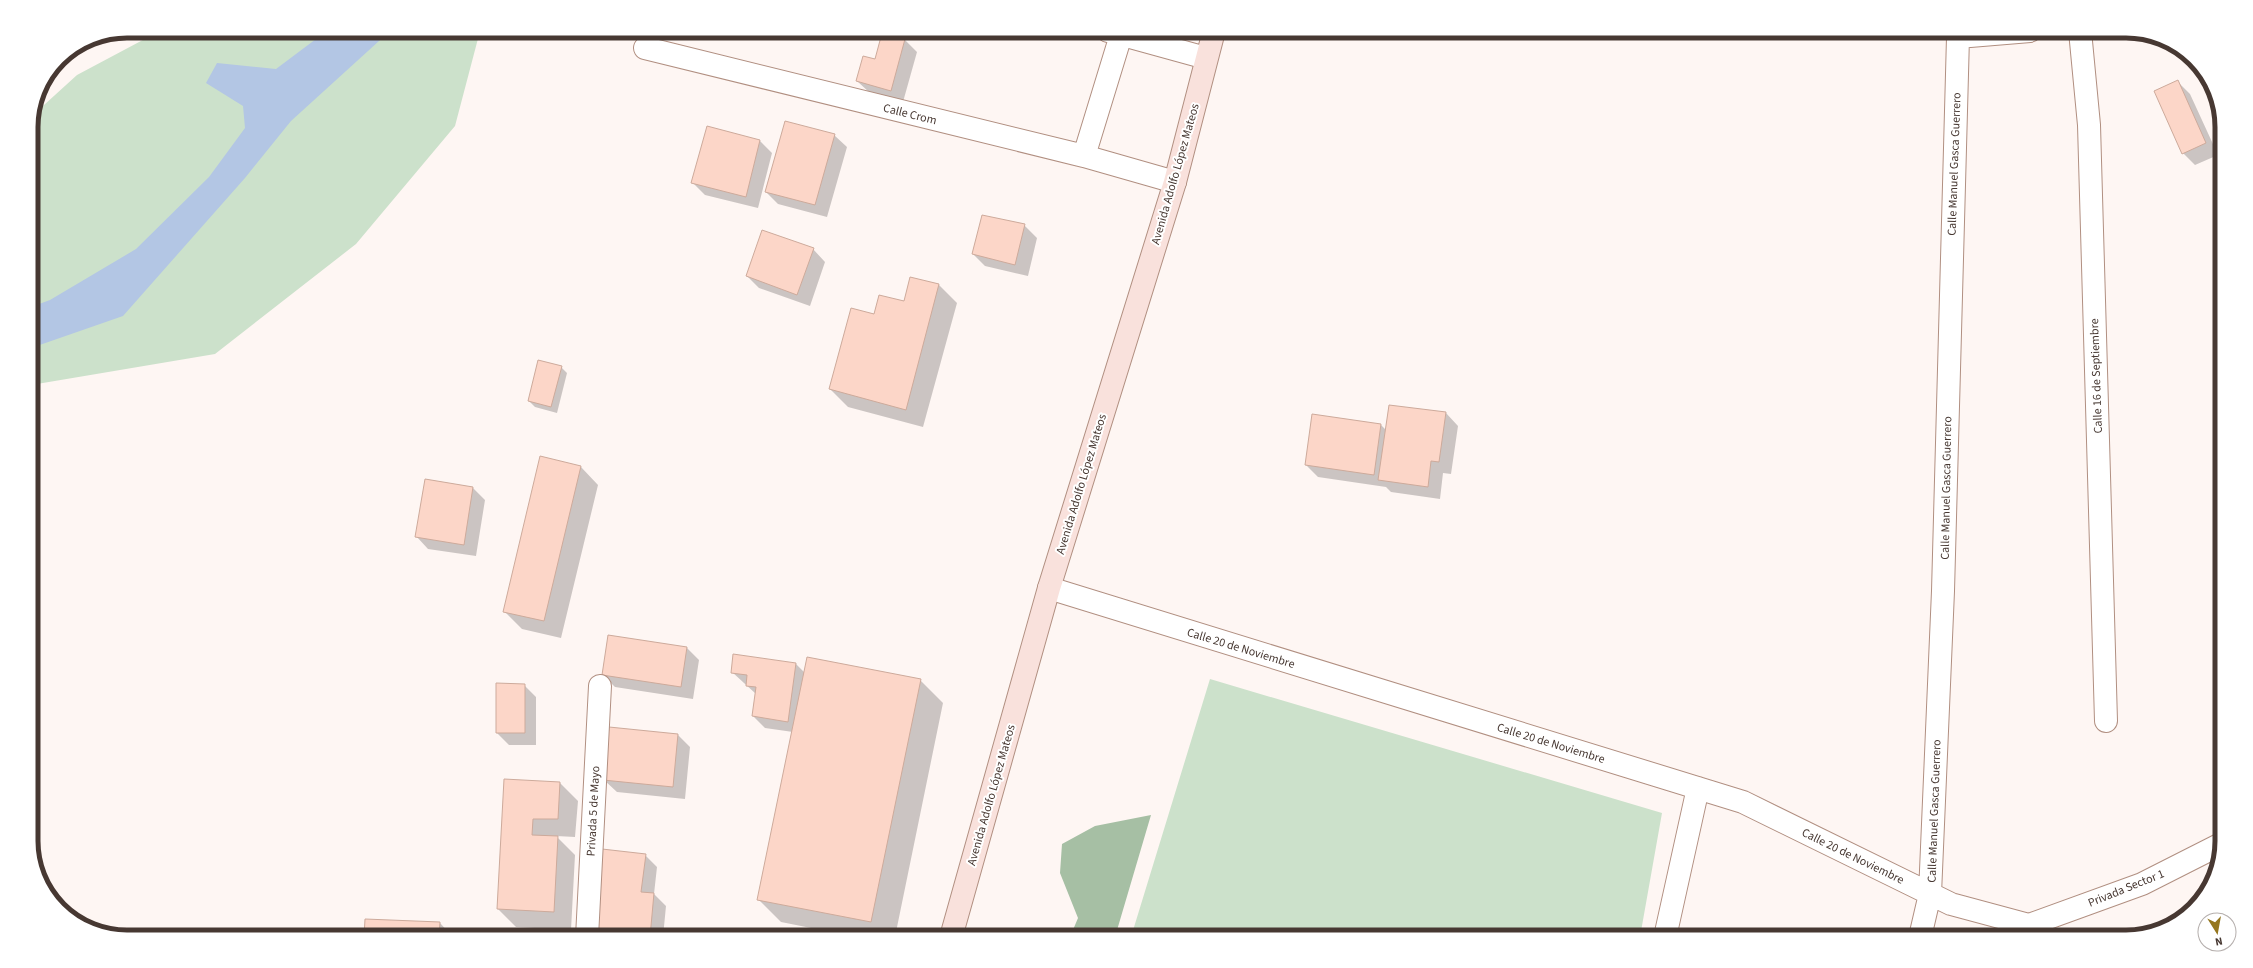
<svg xmlns="http://www.w3.org/2000/svg" width="2253" height="968" font-family="'Source Sans 3',sans-serif">
  <style>
    .green { fill: #cce1cb }
    .forest { fill: #a6bfa4 }
    .water { fill: #b3c6e4 }
    .shadow { fill: #0003 }
    .building { fill: #fcd6c8; stroke: #cdaa9b }
    .lines { fill: none; stroke-linecap: round; stroke-linejoin: round }
    .minor-casing { stroke: #b18f81; stroke-width: 24 }
    .secondary-casing { stroke: #b18f81; stroke-width: 24 }
    .minor { stroke: #fff; stroke-width: 22 }
    .secondary { stroke: #f9e1dc; stroke-width: 22 }
    .labels { text-anchor: middle; stroke-width: 4; stroke-linejoin: round; paint-order: stroke }
    .street-label { font-size: 12px; fill: #473832; stroke: #fff }
    .rim { fill: none; stroke: #473832; stroke-width: 5 }
  </style>
  <rect width="100%" height="100%" fill="#fef6f3"/>
  <!-- green -->
  <path class="green" d="M 156,31 L 480,31 L 455,126 L 356,244 L 215,354 L 31,385 L 33,115 L 77,75 L 156,33 Z
    M 1210,679 L 1662,813 L 1640,937 L 1131,937 Z"/>
  <!-- forest -->
  <path class="forest" d="M 1151,815 L 1115,937 L 1070,937 L 1078,918 L 1060,873 L 1062,844 L 1095,826 Z"/>
  <!-- water -->
  <path class="water" d="M 381,31 L 390,31 L 291,121 L 245,178 L 123,316 L 31,348 L 31,307 L 50,300 L 136,249 L 209,177 L 245,128 L 243,106 L 206,83 L 217,63 L 276,69 L 316,39 Z"/>
  <!-- shadow -->
  <path class="shadow" d="M 2030,31 L 2061,31 L 2061,33 L 2033,34 Z
    M 905,40 L 917,52 L 903,102 L 870,93 L 857,81 L 875,60 Z
    M 2178,82 L 2190,94 L 2218,155 L 2195,165 L 2183,153 Z
    M 834,135 L 847,147 L 827,217 L 778,204 L 766,192 Z
    M 760,141 L 772,153 L 758,208 L 705,195 L 693,183 Z
    M 1024,225 L 1037,238 L 1028,276 L 985,266 L 973,254 Z
    M 813,249 L 825,262 L 810,306 L 759,288 L 747,276 Z
    M 939,285 L 957,303 L 923,427 L 848,407 L 830,389 L 874,315 Z
    M 561,367 L 567,373 L 557,413 L 535,407 L 529,401 Z
    M 1389,406 L 1446,413 L 1458,426 L 1451,474 L 1443,473 L 1440,499 L 1391,492 L 1386,487 L 1318,477 L 1306,465 L 1313,415 L 1381,425 L 1386,430 Z
    M 581,467 L 598,485 L 561,638 L 522,629 L 504,611 Z
    M 426,480 L 473,488 L 485,500 L 476,556 L 428,549 L 416,536 Z
    M 687,648 L 699,660 L 693,699 L 615,687 L 603,675 Z
    M 734,655 L 796,664 L 805,673 L 920,680 L 943,703 L 895,937 L 856,937 L 781,922 L 758,899 L 793,732 L 765,728 L 753,716 L 756,694 L 732,672 Z
    M 524,685 L 536,697 L 536,745 L 509,745 L 497,733 Z
    M 678,735 L 690,747 L 685,799 L 617,792 L 604,780 Z
    M 505,780 L 560,783 L 578,801 L 575,837 L 556,836 L 575,855 L 571,930 L 516,927 L 498,909 Z
    M 645,855 L 657,867 L 654,894 L 666,906 L 663,937 L 595,937 Z
    M 440,923 L 453,937 L 365,937 Z"/>
  <!-- building -->
  <path class="building" d="M 882,33 L 905,39 L 891,91 L 856,81 L 863,56 L 875,59 Z
    M 2178,80 L 2206,143 L 2182,154 L 2154,91 Z
    M 785,121 L 835,134 L 815,205 L 765,192 Z
    M 707,126 L 760,140 L 746,197 L 691,183 Z
    M 982,215 L 1025,224 L 1015,265 L 972,254 Z
    M 762,230 L 814,248 L 797,295 L 746,276 Z
    M 910,277 L 939,284 L 906,410 L 829,389 L 851,308 L 874,314 L 879,295 L 904,301 Z
    M 538,360 L 562,366 L 551,407 L 528,401 Z
    M 1389,405 L 1446,412 L 1439,462 L 1431,461 L 1428,487 L 1378,480 Z
    M 1312,414 L 1381,424 L 1374,475 L 1305,465 Z
    M 540,456 L 581,466 L 544,621 L 503,612 Z
    M 425,479 L 473,487 L 464,545 L 415,537 Z
    M 608,635 L 687,647 L 681,687 L 602,675 Z
    M 733,654 L 796,663 L 788,722 L 752,716 L 756,687 L 746,686 L 747,675 L 731,673 Z
    M 807,657 L 921,679 L 871,922 L 757,900 Z
    M 496,683 L 525,684 L 525,733 L 496,733 Z
    M 609,727 L 678,734 L 673,787 L 603,780 Z
    M 504,779 L 560,782 L 558,819 L 533,819 L 532,835 L 558,836 L 554,912 L 497,909 Z
    M 602,849 L 646,854 L 641,892 L 654,893 L 650,937 L 594,937 Z
    M 365,919 L 440,922 L 439,937 L 364,937 Z"/>
  <g class="lines">
    <!-- minor casing -->
    <g class="minor-casing">
      <path id="minor" d="M 1108,31 L 1206,58
        M 2080,31 L 2089,125 L 2106,721
        M 645,48 L 1084,156 L 1175,182
        M 1084,156 L 1121,35
        M 1049,588 L 1743,802 L 1951,904 L 2029,925
        M 2029,925 L 2142,884 L 2221,844
        M 587,937 L 600,686
        M 1665,937 L 1698,788
        M 1920,937 L 1930,894 L 1943,591 L 1958,37 L 2030,31"/>
    </g>
    <!-- secondary casing -->
    <g class="secondary-casing">
      <path id="secondary" d="M 951,937 L 1049,588 L 1175,182 L 1214,31"/>
    </g>
    <!-- minor -->
    <use href="#minor" class="minor"/>
    <!-- secondary -->
    <use href="#secondary" class="secondary"/>
  </g>
  <g class="labels">
    <!-- street labels -->
    <g class="street-label">
      <text transform="translate(910 114) rotate(14)" y="4">Calle Crom</text>
      <text transform="translate(1954 164) rotate(-88)" y="4">Calle Manuel Gasca Guerrero</text>
      <text transform="translate(1175 174) rotate(-74)" y="4">Avenida Adolfo López Mateos</text>
      <text transform="translate(2096 376) rotate(-92)" y="4">Calle 16 de Septiembre</text>
      <text transform="translate(1081 484) rotate(-73)" y="4">Avenida Adolfo López Mateos</text>
      <text transform="translate(1946 488) rotate(-89)" y="4">Calle Manuel Gasca Guerrero</text>
      <text transform="translate(1241 648) rotate(17)" y="4">Calle 20 de Noviembre</text>
      <text transform="translate(1551 743) rotate(17)" y="4">Calle 20 de Noviembre</text>
      <text transform="translate(991 795) rotate(-74)" y="4">Avenida Adolfo López Mateos</text>
      <text transform="translate(593 811) rotate(-87)" y="4">Privada 5 de Mayo</text>
      <text transform="translate(1934 811) rotate(-88)" y="4">Calle Manuel Gasca Guerrero</text>
      <text transform="translate(1853 856) rotate(26)" y="4">Calle 20 de Noviembre</text>
      <text transform="translate(2126 888) rotate(-22)" y="4">Privada Sector 1</text>
    </g>
  </g>
  <!-- crop -->
  <path d="M0 0H2253V968H0ZM127 38H2126A89 89 0 0 1 2215 127V841A89 89 0 0 1 2126 930H127A89 89 0 0 1 38 841V127A89 89 0 0 1 127 38Z" fill="#fff" fill-rule="evenodd"/>
  <path class="rim" d="M127 38H2126A89 89 0 0 1 2215 127V841A89 89 0 0 1 2126 930H127A89 89 0 0 1 38 841V127A89 89 0 0 1 127 38Z"/>
  <!-- north arrow -->
  <g transform="translate(2217 932) rotate(169)"><circle r="19" fill="#ffffff" stroke="#b5afad"/>
  <path d="M0-3L7 15L0 10L-7 15Z" fill="#95761e"/>
  <text y="-6" font-size="11" font-weight="bold" text-anchor="middle" fill="#473832">N</text>
  </g>
</svg>
